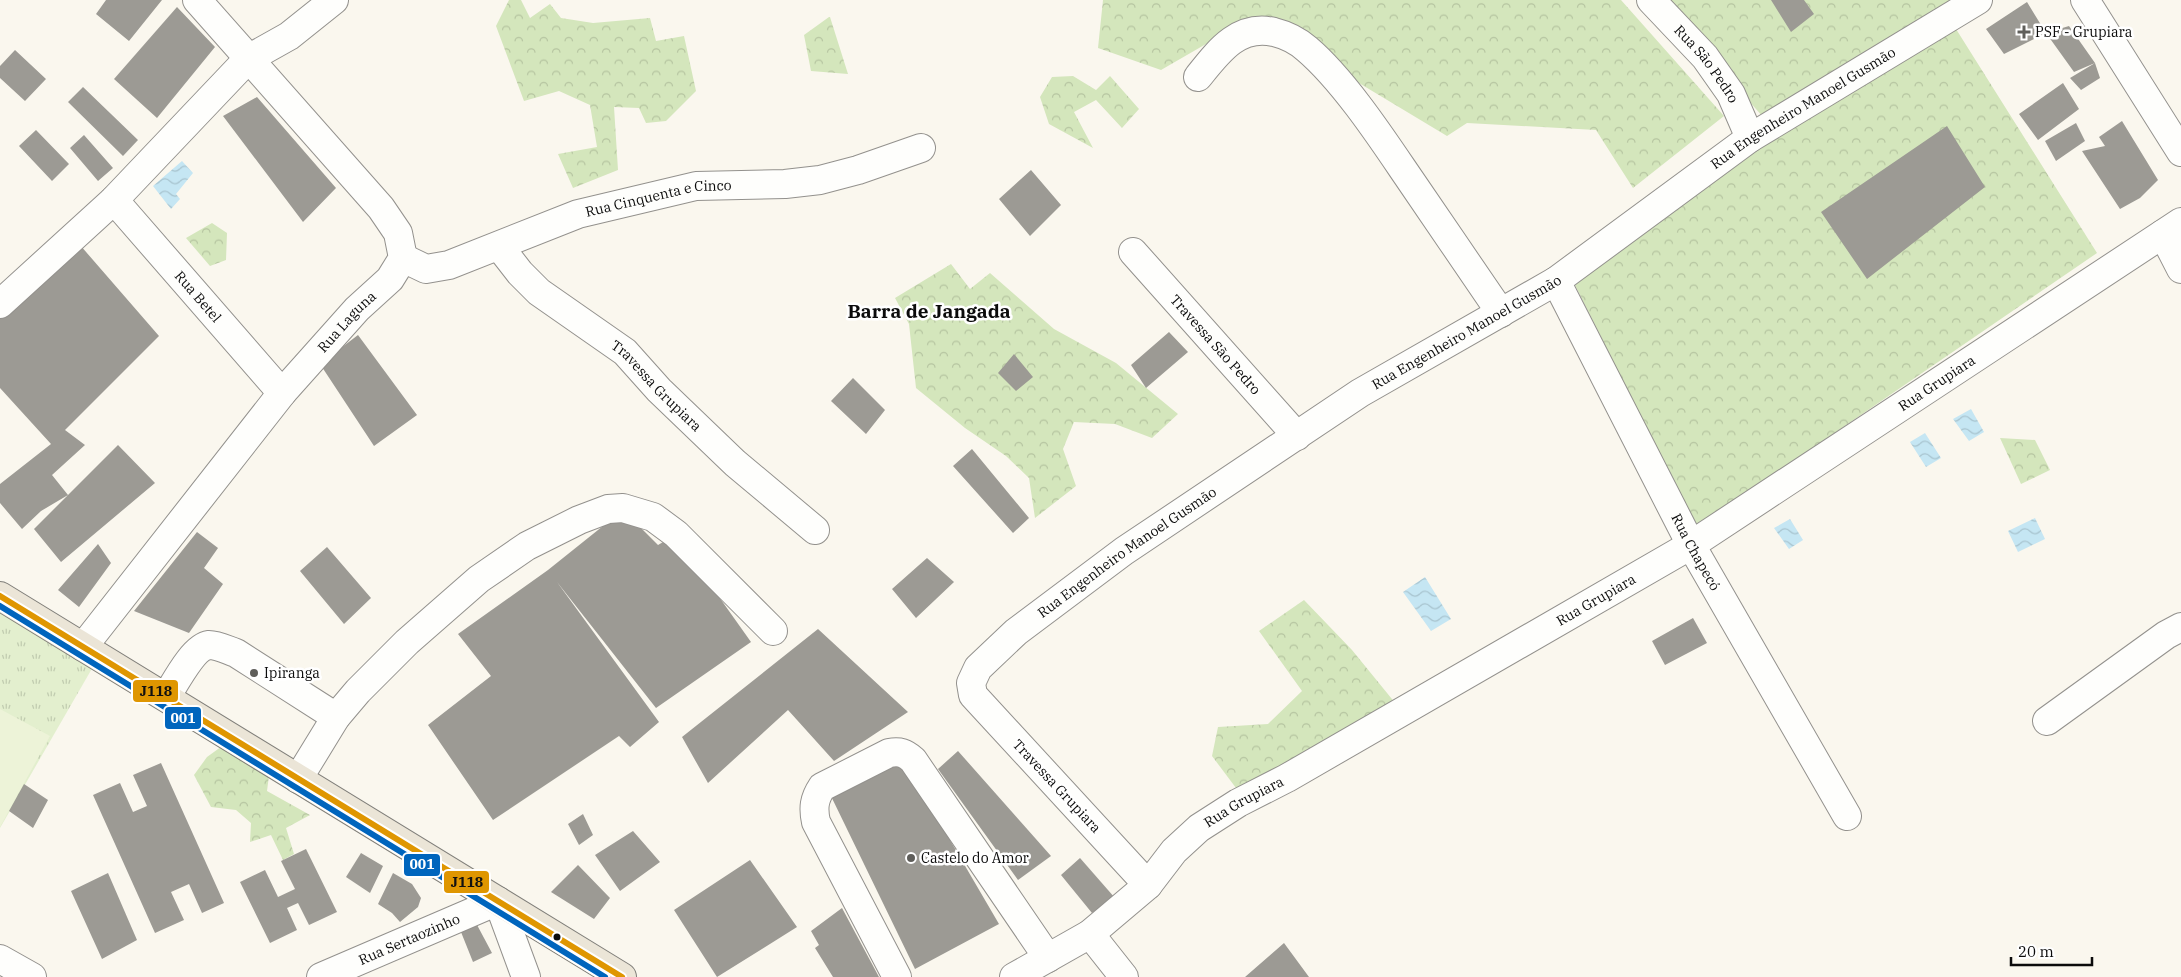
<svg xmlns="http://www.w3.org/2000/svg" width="2181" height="977" font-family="'IBM Plex Serif',serif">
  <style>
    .forest { fill: url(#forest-crowns) }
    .park { fill: url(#park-tufts) }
    .pitch { fill: #edf3d8 }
    .water { fill: url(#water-waves) }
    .building { fill: #9c9a94 }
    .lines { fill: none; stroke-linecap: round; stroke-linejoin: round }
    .minor-casing { stroke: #93918d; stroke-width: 30 }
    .major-casing { stroke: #807f7a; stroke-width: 30 }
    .minor { stroke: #fefefc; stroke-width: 28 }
    .major { stroke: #ebe5d7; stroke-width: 28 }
    .bus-1-casing { stroke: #fff; stroke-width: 10 }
    .bus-2-casing { stroke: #fff; stroke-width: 10 }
    .bus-1 { stroke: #df9601; stroke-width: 6 }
    .bus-2 { stroke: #0065bd; stroke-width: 6 }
    .poi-dot { fill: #5f5e5a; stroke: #fff; stroke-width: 2 }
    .bus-dot { fill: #0b0b0b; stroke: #fff; stroke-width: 2 }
    .labels { text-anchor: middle; stroke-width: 5; stroke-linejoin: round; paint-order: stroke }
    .poi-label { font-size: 14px; fill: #0b0b0b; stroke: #fff; text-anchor: start }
    .street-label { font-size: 14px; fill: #0b0b0b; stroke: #fff }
    .district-label { font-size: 19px; font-weight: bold; fill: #0b0b0b; stroke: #fff }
    .line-badge { stroke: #fff; stroke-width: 2 }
    .badge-label { font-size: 14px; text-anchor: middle; font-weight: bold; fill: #fff }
    .pale-badge-label { font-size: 14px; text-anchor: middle; font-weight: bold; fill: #111 }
  </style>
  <defs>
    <pattern id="forest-crowns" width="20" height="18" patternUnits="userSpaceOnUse" patternTransform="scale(1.25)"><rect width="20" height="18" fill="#d4e6bc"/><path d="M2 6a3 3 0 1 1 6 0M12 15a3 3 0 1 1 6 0" fill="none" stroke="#b5c4a0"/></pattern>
    <pattern id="park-tufts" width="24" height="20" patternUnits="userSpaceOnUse" patternTransform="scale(1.25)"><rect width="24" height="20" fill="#e3efce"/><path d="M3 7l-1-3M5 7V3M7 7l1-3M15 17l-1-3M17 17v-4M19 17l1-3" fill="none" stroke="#c1ccb0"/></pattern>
    <pattern id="water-waves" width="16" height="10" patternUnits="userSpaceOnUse" patternTransform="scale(1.25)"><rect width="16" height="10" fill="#c5e6f3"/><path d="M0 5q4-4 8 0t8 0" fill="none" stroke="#a8c4cf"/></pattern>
  </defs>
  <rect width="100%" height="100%" fill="#faf7ee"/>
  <!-- forest -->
  <path class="forest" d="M 509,0 L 521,0 L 530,18 L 550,4 L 561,18 L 593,23 L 650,18 L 656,41 L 684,36 L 696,91 L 666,121 L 646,123 L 639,108 L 614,107 L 618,170 L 573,188 L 558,154 L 597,147 L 590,105 L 559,91 L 524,101 L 496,26 Z
    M 1103,0 L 1621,0 L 1724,116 L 1633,188 L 1596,130 L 1467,123 L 1447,136 L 1251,18 L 1161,70 L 1098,48 Z
    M 1660,0 L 1966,0 L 1763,117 Z
    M 829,17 L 830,17 L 848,74 L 811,71 L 804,35 Z
    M 1956,29 L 2097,253 L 1696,528 L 1572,279 L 1749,144 Z
    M 1073,76 L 1096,90 L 1110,76 L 1139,109 L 1122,128 L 1096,100 L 1074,112 L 1093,148 L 1049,124 L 1040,97 L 1052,77 Z
    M 212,223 L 227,233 L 226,260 L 210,266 L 186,238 Z
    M 951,264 L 970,289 L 990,273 L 1054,329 L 1116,363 L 1178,414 L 1152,438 L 1115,424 L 1074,422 L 1063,449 L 1076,486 L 1035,518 L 1029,478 L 1006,456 L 965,428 L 916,388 L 909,324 L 895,298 Z
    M 2000,438 L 2035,440 L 2050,470 L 2021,484 Z
    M 1304,600 L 1352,650 L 1396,704 L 1239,792 L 1212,756 L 1218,727 L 1268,724 L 1302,691 L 1259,631 Z
    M 225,744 L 270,768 L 267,791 L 310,815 L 286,828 L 294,854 L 283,860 L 271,835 L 250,842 L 251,823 L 236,810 L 211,807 L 194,775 L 207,757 Z"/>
  <!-- park -->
  <path class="park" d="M 0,584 L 105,646 L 0,828 Z"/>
  <!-- pitch -->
  <path class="pitch" d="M 0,709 L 50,736 L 0,827 Z"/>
  <!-- water -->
  <path class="water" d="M 182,161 L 193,173 L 176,194 L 180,199 L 171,209 L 153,186 Z
    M 1971,409 L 1984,432 L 1969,441 L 1953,419 Z
    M 1925,433 L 1941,458 L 1926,467 L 1910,442 Z
    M 2035,518 L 2045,539 L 2018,552 L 2008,531 Z
    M 1790,519 L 1803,540 L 1789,549 L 1774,528 Z
    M 1425,577 L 1451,619 L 1431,631 L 1403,592 Z"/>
  <!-- building -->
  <path class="building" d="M 106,0 L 162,0 L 129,41 L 96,14 Z
    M 1771,0 L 1804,0 L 1814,14 L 1791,32 Z
    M 2027,2 L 2046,33 L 2069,26 L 2095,63 L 2074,72 L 2046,33 L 2004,54 L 1986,29 Z
    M 177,7 L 215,47 L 157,118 L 114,79 Z
    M 15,50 L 46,79 L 25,101 L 0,78 L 0,66 Z
    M 2095,63 L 2100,78 L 2081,90 L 2070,78 Z
    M 2063,83 L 2079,109 L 2038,140 L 2019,114 Z
    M 83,87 L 138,140 L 123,156 L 68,102 Z
    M 257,97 L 336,188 L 303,222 L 223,116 Z
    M 2122,121 L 2158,180 L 2140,198 L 2120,209 L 2082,151 L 2105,146 L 2099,137 Z
    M 2076,123 L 2085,141 L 2056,161 L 2045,141 Z
    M 1947,126 L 1985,187 L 1867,279 L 1821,212 Z
    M 36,130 L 69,164 L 52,181 L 19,146 Z
    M 84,135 L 113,168 L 98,181 L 70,148 Z
    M 1031,170 L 1061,205 L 1030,236 L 999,199 Z
    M 80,245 L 159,336 L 65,430 L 85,445 L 52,475 L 68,495 L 41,511 L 22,529 L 0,503 L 0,484 L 51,444 L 0,388 L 0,310 Z
    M 1169,332 L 1188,352 L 1146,388 L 1131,365 Z
    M 358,335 L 417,415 L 374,446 L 320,364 Z
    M 1014,354 L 1033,377 L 1016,391 L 998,373 Z
    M 853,378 L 885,410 L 866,434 L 831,401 Z
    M 118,445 L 155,483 L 61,562 L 34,529 Z
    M 972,449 L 1029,518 L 1013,533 L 953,466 Z
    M 623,510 L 658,545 L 675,535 L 751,642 L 656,708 L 557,582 L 659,722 L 630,747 L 619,736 L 493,820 L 428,725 L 491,676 L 458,634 L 548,570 Z
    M 197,532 L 218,548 L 204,568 L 223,584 L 189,633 L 134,611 Z
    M 98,544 L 111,563 L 79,607 L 58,590 Z
    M 327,547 L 371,598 L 344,624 L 300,571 Z
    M 927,558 L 954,582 L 916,618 L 892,589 Z
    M 1693,618 L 1707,643 L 1665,665 L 1652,641 Z
    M 818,629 L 908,712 L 834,761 L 788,710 L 708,783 L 682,737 Z
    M 958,751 L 1051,856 L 1018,880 L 938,769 Z
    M 902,758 L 999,924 L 915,969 L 829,792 Z
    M 161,763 L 224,903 L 202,913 L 189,884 L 171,892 L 184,920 L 155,933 L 93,795 L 120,783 L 133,812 L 147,806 L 133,775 Z
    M 24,784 L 48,800 L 33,828 L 9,811 Z
    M 583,814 L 593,835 L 579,845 L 568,824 Z
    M 633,831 L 660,862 L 620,891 L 595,855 Z
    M 306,849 L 337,912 L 309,925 L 298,903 L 287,908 L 297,930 L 270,943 L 240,882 L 265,870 L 278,897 L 295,889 L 281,861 Z
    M 361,853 L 383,866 L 370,893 L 346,877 Z
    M 1080,858 L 1115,898 L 1092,913 L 1061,875 Z
    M 750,860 L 797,927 L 717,977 L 674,910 Z
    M 578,865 L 610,898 L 594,919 L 551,892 Z
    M 108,873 L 137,940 L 102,959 L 71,891 Z
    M 393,873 L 412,884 L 421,898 L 418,907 L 400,922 L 392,913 L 378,904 Z
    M 842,908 L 879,977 L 833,977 L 815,948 L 819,945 L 811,931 Z
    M 476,923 L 492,953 L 473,962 L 461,932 Z
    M 1284,943 L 1309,977 L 1245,977 Z"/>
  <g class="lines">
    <!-- minor casing -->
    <g class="minor-casing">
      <g id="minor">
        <path id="s1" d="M 1651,0 L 1705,57 L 1731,94 L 1750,138"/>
        <path d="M 2085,0 L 2181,152"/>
        <path d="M 1198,77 C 1218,52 1238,24 1274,32 C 1286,35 1298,41 1307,49 C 1341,78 1377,131 1402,168 C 1435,216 1468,265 1501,313"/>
        <path id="s2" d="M 114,200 L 282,393"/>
        <path d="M 2163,234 L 2181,269"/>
        <path id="s3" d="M 499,246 L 520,273 L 539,292 L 625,352 L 659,390 L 735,463 L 815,530"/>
        <path id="s4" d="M 1133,252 L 1297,436"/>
        <path id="s5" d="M 403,258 L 426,269 L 449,265 L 578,214 L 696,186 L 785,184 L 820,180 L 858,170 L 921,148"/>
        <path id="s6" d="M 1556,281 L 1691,545 L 1847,816"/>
        <path d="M 0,304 L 114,200 L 248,59 L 289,36 L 334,0"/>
        <path id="s7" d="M 83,647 L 282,393 L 357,309 L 390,279 L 403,258 L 398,233 L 381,208 L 197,0"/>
        <path d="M 166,697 C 174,685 193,647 209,645 C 218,645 227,650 236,653 L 336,717"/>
        <path d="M 2047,721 L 2166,635 L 2181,627"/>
        <path d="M 298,779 L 336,717 L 358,691 L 407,642 L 479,579 L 527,546 L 579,520 L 608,509 L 623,508 L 653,517 L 676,534 L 773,631"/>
        <path id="s8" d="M 1148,885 L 973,695 L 971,683 L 978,668 L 1016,632 L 1124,551 L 1360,393 L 1556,281 L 1750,138 L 1978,0"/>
        <path d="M 1090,934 L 1124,977"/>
        <path d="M 0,959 L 32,977"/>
        <path id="s9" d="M 321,977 L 498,901 L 526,977"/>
        <path d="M 897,977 L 816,822 C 813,808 814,799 822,787 L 889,753 C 900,751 905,753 913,760 L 1048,958"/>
        <path id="s10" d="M 1014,977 L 1090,934 L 1148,885 L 1174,851 L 1199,828 L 1238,803 L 1287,778 L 1691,545 L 2181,222"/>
      </g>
    </g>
    <!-- major casing -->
    <g class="major-casing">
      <path id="major" d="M 0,596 L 622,977"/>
    </g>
    <!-- minor -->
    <use href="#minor" class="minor"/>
    <!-- major -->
    <use href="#major" class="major"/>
    <!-- bus-1 casing -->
    <g class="bus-1-casing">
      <path id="bus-1" d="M 0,596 L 622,977"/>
    </g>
    <!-- bus-2 casing -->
    <g class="bus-2-casing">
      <path id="bus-2" d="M 0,606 L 605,977"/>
    </g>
    <!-- bus-1 -->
    <use href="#bus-1" class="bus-1"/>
    <!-- bus-2 -->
    <use href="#bus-2" class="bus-2"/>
  </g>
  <!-- markers -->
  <g class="poi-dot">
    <path d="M2021.5 24.5h5v5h5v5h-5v5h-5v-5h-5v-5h5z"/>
    <circle cx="254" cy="673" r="5"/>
    <circle cx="911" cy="858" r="5"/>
  </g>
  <circle class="bus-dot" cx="557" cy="937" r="4.5"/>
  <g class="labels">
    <!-- poi labels -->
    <g class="poi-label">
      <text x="2035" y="37">PSF - Grupiara</text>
      <text x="264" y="678">Ipiranga</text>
      <text x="921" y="863">Castelo do Amor</text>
    </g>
    <!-- street labels -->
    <g class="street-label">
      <text dy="5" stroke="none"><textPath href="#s1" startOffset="85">Rua São Pedro</textPath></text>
      <text dy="5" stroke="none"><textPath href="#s8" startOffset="1286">Rua Engenheiro Manoel Gusmão</textPath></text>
      <text dy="5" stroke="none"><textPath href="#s5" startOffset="270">Rua Cinquenta e Cinco</textPath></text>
      <text dy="5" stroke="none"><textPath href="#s2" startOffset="128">Rua Betel</textPath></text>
      <text dy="5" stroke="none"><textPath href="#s7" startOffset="419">Rua Laguna</textPath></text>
      <text dy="5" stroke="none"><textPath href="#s8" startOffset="881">Rua Engenheiro Manoel Gusmão</textPath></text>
      <text dy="5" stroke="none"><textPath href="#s4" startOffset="124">Travessa São Pedro</textPath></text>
      <text dy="5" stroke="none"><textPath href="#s10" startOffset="1102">Rua Grupiara</textPath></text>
      <text dy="5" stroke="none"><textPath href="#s3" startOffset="212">Travessa Grupiara</textPath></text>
      <text dy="5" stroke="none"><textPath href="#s6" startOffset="305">Rua Chapecó</textPath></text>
      <text dy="5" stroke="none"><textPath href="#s8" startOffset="476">Rua Engenheiro Manoel Gusmão</textPath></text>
      <text dy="5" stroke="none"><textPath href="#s10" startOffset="698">Rua Grupiara</textPath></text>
      <text transform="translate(1057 786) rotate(47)" y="5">Travessa Grupiara</text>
      <text dy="5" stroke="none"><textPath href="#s10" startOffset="292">Rua Grupiara</textPath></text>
      <text dy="5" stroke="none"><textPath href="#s9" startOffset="96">Rua Sertaozinho</textPath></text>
    </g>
    <!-- district labels -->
    <g class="district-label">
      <text x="929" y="318">Barra de Jangada</text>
    </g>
  </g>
  <g class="line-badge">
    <rect x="132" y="679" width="47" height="24" rx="5" fill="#df9601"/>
    <rect x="164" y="706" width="38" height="24" rx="5" fill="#0065bd"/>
    <rect x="403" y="853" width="38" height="24" rx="5" fill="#0065bd"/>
    <rect x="443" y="870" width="47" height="24" rx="5" fill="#df9601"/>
  </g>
  <g class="badge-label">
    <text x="183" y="723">001</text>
    <text x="422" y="869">001</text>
  </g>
  <g class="pale-badge-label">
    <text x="156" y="696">J118</text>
    <text x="467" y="887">J118</text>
  </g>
  <!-- scale -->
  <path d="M2011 957v8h81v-8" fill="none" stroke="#0b0b0b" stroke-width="2.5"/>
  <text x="2018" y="957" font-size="15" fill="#0b0b0b" stroke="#ffffff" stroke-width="4" paint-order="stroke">20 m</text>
</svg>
